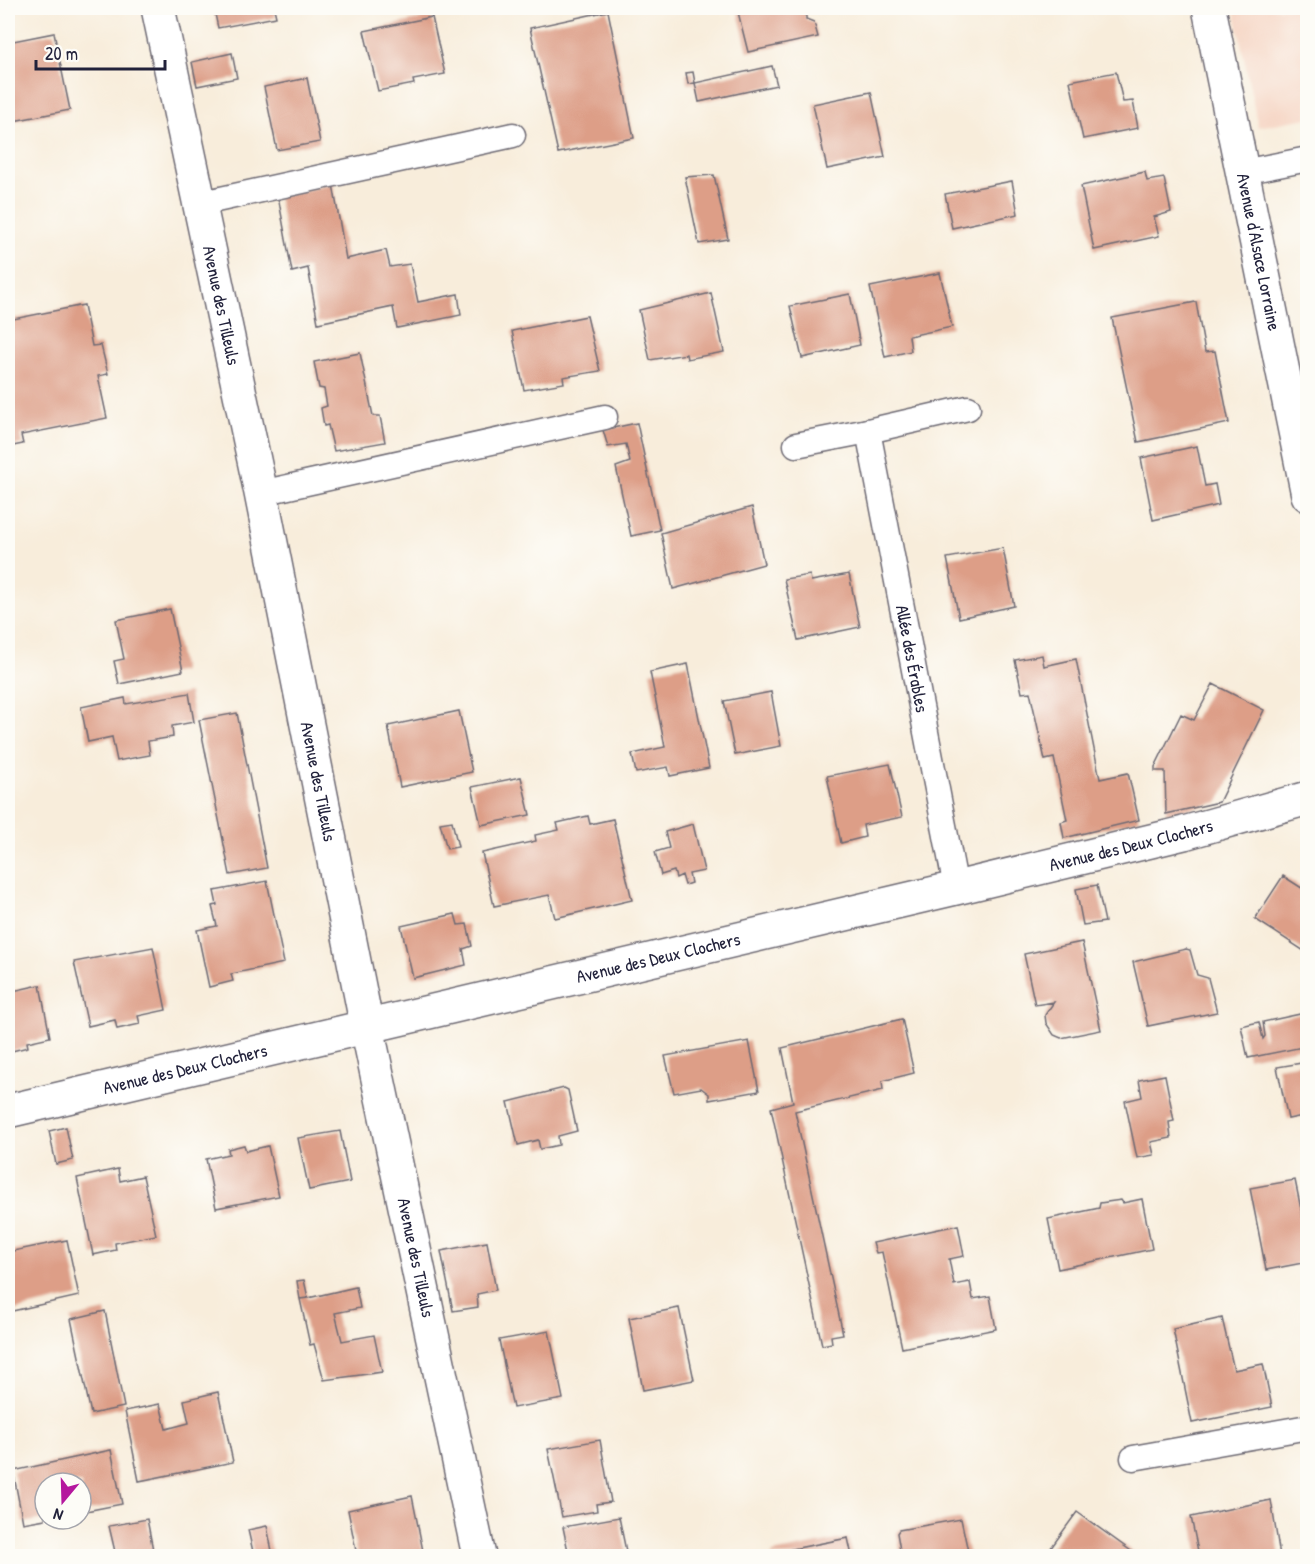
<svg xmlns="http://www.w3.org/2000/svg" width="1315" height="1564" font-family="'Patrick Hand',sans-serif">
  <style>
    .built { fill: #f5d3c1 }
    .building { fill: #dd9e87 }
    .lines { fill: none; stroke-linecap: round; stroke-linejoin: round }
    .service-casing { stroke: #6d6973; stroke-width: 27 }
    .minor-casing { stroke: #6d6973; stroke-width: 36 }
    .service { stroke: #fff; stroke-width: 24 }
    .minor { stroke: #fff; stroke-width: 33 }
    .labels { text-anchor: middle; stroke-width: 4.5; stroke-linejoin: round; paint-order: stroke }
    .street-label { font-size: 18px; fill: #22223b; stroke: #fdfcf7 }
  </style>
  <rect width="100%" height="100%" fill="#fdfcf7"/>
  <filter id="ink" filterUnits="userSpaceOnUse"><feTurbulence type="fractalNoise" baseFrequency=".0167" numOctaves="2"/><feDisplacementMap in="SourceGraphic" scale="12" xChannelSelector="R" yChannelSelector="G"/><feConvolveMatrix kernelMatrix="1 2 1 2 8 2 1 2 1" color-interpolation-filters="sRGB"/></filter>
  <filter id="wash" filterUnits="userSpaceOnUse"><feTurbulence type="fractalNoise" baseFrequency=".008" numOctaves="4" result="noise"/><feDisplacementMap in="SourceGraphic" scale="24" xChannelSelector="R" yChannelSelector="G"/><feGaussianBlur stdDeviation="1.35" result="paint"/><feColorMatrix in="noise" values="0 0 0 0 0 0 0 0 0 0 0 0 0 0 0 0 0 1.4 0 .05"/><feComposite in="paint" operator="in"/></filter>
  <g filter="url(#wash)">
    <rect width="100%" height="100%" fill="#f8eddb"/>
    <!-- built -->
    <path class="built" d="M 1234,8 L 1307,8 L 1307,118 L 1258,127 Z"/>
    <g id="blocks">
      <!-- building -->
      <path class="building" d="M 208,8 L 274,8 L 276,17 L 218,28 L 214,9 L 208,10 Z
        M 737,8 L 806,8 L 806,19 L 814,22 L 818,37 L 748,52 Z
        M 608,11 L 634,138 L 558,153 L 530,28 Z
        M 432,17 L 445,74 L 413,80 L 414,84 L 378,91 L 364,31 Z
        M 54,33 L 70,110 L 8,122 L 8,42 Z
        M 232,53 L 237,78 L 197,86 L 192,62 Z
        M 772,66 L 777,85 L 699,102 L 695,83 Z
        M 693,72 L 695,83 L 688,84 L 686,73 Z
        M 1116,72 L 1123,102 L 1133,101 L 1138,128 L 1083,139 L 1070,81 Z
        M 307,78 L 320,142 L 277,150 L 264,87 Z
        M 871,92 L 885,157 L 827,169 L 813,104 Z
        M 1145,172 L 1147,181 L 1164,178 L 1171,212 L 1154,217 L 1159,236 L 1094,250 L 1081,186 Z
        M 714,175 L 728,239 L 699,244 L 685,177 Z
        M 1012,181 L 1018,214 L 952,228 L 945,194 Z
        M 333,184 L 346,259 L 386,250 L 390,267 L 410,264 L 418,302 L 458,294 L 461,315 L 397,328 L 393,307 L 318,323 L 308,268 L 292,272 L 278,196 Z
        M 940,273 L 952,327 L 909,336 L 911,351 L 885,357 L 870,287 Z
        M 711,293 L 724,352 L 687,359 L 686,354 L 650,360 L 639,310 Z
        M 850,294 L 860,345 L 802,358 L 790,306 Z
        M 1196,302 L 1205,352 L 1215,351 L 1229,423 L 1138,442 L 1112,318 Z
        M 84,305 L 92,346 L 101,345 L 108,374 L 98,376 L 107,418 L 21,435 L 23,444 L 8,447 L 8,320 Z
        M 587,316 L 600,371 L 563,377 L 564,383 L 524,390 L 512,331 Z
        M 360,353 L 373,416 L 380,416 L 385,442 L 334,451 L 328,425 L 324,426 L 321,408 L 327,406 L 324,389 L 319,388 L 314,362 Z
        M 637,423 L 660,530 L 631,536 L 616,467 L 630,462 L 626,444 L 608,447 L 603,430 Z
        M 1197,446 L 1205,486 L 1215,484 L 1219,505 L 1153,520 L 1141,458 Z
        M 752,507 L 764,564 L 673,589 L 661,533 Z
        M 1003,548 L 1014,606 L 959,618 L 947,558 Z
        M 849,574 L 860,627 L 798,640 L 784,579 L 810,575 L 811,581 Z
        M 170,609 L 183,671 L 119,684 L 114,661 L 124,659 L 116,620 Z
        M 1042,655 L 1044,666 L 1076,659 L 1100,779 L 1128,773 L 1139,820 L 1064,838 L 1061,822 L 1067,820 L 1054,758 L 1045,760 L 1030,692 L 1022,693 L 1015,660 Z
        M 688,664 L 709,768 L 670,776 L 668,767 L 636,773 L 632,754 L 665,747 L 650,672 Z
        M 1213,684 L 1264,710 L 1219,802 L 1166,814 L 1165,771 L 1155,771 L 1155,767 L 1181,714 L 1194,720 Z
        M 771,692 L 781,746 L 735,755 L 724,701 Z
        M 189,693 L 194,722 L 172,726 L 173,737 L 148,741 L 150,755 L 117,761 L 112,737 L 88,742 L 81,707 L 125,698 L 126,704 Z
        M 459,711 L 472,772 L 400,787 L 388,726 Z
        M 237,713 L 267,868 L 230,875 L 199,720 Z
        M 890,764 L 902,817 L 863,825 L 865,837 L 841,843 L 827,776 Z
        M 521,777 L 530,815 L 481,825 L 472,787 Z
        M 588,816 L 590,824 L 613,819 L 632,900 L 555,918 L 549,895 L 494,906 L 482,853 L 536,841 L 535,835 L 559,830 L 557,823 Z
        M 452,821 L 458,847 L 447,849 L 440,823 Z
        M 693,824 L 704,871 L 689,874 L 691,883 L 685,885 L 682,875 L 676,878 L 674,871 L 661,875 L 655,852 L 669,848 L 665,832 Z
        M 1283,876 L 1308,892 L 1308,945 L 1304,951 L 1255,919 Z
        M 267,881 L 284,963 L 231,974 L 233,981 L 209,987 L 197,930 L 217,926 L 212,906 L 217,905 L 214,891 Z
        M 1097,885 L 1105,922 L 1083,925 L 1076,889 Z
        M 455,914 L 458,925 L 467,924 L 472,946 L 463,949 L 466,965 L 413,978 L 401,926 Z
        M 1082,942 L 1101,1030 L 1061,1038 L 1054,1035 L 1046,1023 L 1045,1015 L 1054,1002 L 1035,1005 L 1024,954 Z
        M 153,947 L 166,1010 L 138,1016 L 140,1024 L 117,1029 L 115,1020 L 88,1026 L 74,962 Z
        M 1186,949 L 1190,950 L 1197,975 L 1208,978 L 1217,1012 L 1148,1026 L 1133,962 Z
        M 40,985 L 50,1037 L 27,1042 L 28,1047 L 8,1052 L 8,992 Z
        M 1305,1013 L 1308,1024 L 1308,1046 L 1248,1058 L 1241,1026 L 1259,1022 L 1263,1039 L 1265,1036 L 1263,1022 Z
        M 902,1019 L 914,1073 L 882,1081 L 883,1090 L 795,1111 L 843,1334 L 831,1336 L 832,1343 L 822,1345 L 771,1108 L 793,1102 L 782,1048 Z
        M 749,1041 L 759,1091 L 709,1100 L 709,1094 L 701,1088 L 674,1093 L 665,1056 Z
        M 1308,1062 L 1308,1115 L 1288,1119 L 1277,1067 Z
        M 1165,1075 L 1174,1121 L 1169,1122 L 1171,1138 L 1151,1142 L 1154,1155 L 1137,1158 L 1125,1101 L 1142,1097 L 1139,1080 Z
        M 564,1088 L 568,1090 L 577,1131 L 558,1136 L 559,1145 L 540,1149 L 538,1140 L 518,1145 L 508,1102 Z
        M 66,1127 L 73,1160 L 56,1164 L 49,1131 Z
        M 340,1131 L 350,1182 L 309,1190 L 298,1138 Z
        M 244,1145 L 246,1151 L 268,1146 L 279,1196 L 216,1208 L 206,1159 L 229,1154 L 228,1149 Z
        M 118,1169 L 120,1181 L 143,1176 L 156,1235 L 115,1243 L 116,1250 L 93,1255 L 77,1178 Z
        M 1295,1180 L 1304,1224 L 1308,1223 L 1308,1262 L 1266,1270 L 1250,1188 Z
        M 1142,1199 L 1152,1249 L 1058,1269 L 1048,1219 L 1099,1208 L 1100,1203 L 1121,1200 L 1123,1203 Z
        M 958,1225 L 964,1256 L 949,1259 L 954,1285 L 970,1282 L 973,1299 L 990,1296 L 996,1329 L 902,1348 L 882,1252 L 876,1253 L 873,1243 Z
        M 67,1240 L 79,1296 L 8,1312 L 8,1252 Z
        M 487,1242 L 496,1290 L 477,1294 L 478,1307 L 453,1311 L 441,1251 Z
        M 304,1280 L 308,1298 L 356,1287 L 360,1308 L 335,1313 L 342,1341 L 374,1335 L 382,1372 L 324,1380 L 314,1344 L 310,1345 L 300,1299 L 308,1298 L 300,1299 L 297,1281 Z
        M 679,1308 L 694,1380 L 643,1390 L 629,1318 Z
        M 105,1311 L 124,1407 L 91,1414 L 71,1319 Z
        M 1222,1318 L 1234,1370 L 1263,1364 L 1272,1407 L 1192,1423 L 1173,1329 Z
        M 549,1331 L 563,1399 L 513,1408 L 499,1340 Z
        M 218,1392 L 233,1462 L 139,1481 L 125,1411 L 160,1404 L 166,1429 L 189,1423 L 184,1400 Z
        M 600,1440 L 611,1502 L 596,1504 L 597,1511 L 562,1517 L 548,1449 Z
        M 111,1450 L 122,1504 L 81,1512 L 81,1483 L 45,1483 L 45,1519 L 23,1523 L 13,1471 Z
        M 412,1496 L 424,1556 L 357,1556 L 348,1510 Z
        M 1271,1500 L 1280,1556 L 1199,1556 L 1191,1517 Z
        M 1077,1512 L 1138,1556 L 1045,1556 Z
        M 619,1517 L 627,1556 L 569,1556 L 563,1527 Z
        M 147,1519 L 153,1550 L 116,1556 L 109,1526 Z
        M 961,1519 L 969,1556 L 901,1556 L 897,1533 L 899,1530 Z
        M 267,1526 L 273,1556 L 254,1556 L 248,1530 Z
        M 848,1538 L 852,1556 L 772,1556 L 773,1553 Z"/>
    </g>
  </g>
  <g filter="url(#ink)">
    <use href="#blocks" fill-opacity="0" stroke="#6d6973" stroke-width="1.5"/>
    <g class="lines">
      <!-- service casing -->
      <g class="service-casing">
        <g id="service">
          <path d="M 1243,172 L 1308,159"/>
          <path d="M 198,204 L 513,135"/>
          <path id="s1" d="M 868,431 L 956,888"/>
          <path d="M 796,445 L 868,431 L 968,408"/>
          <path d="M 261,493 L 605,417"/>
          <path d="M 1133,1458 L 1308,1427"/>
        </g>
      </g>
      <!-- minor casing -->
      <g class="minor-casing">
        <g id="minor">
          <path id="s2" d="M 158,8 L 261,493 L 367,1027 L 479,1556"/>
          <path id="s3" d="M 1209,8 L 1308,495"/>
          <path id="s4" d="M 8,1111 L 956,888 L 1184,833 L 1308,798"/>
        </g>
      </g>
      <!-- service -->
      <use href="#service" class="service"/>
      <!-- minor -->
      <use href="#minor" class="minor"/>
    </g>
  </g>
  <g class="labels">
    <!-- street labels -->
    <g class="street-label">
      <text dy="6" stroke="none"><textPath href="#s3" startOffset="249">Avenue d'Alsace Lorraine</textPath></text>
      <text dy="6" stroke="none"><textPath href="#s2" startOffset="304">Avenue des Tilleuls</textPath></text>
      <text dy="6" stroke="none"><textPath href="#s1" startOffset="232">Allée des Érables</textPath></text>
      <text dy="6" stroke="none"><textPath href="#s2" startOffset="790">Avenue des Tilleuls</textPath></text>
      <text dy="6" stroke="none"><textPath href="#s4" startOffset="1154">Avenue des Deux Clochers</textPath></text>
      <text dy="6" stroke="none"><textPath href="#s4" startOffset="668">Avenue des Deux Clochers</textPath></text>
      <text dy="6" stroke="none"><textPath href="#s4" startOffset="182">Avenue des Deux Clochers</textPath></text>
      <text dy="6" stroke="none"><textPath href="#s2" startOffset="1276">Avenue des Tilleuls</textPath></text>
    </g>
  </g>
  <!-- margin -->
  <rect width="1315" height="1564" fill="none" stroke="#fdfcf7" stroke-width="30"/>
  <!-- north arrow -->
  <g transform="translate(63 1501) rotate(199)"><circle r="28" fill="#fdfcf7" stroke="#a5a5ac" stroke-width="1.5"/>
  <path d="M0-4.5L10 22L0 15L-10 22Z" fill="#b5179e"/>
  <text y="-9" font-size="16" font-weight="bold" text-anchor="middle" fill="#22223b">N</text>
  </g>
  <!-- scale -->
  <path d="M36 60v9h129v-9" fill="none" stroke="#22223b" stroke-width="3"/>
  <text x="45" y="60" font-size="18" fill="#22223b" stroke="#fdfcf7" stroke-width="4.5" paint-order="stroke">20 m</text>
</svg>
